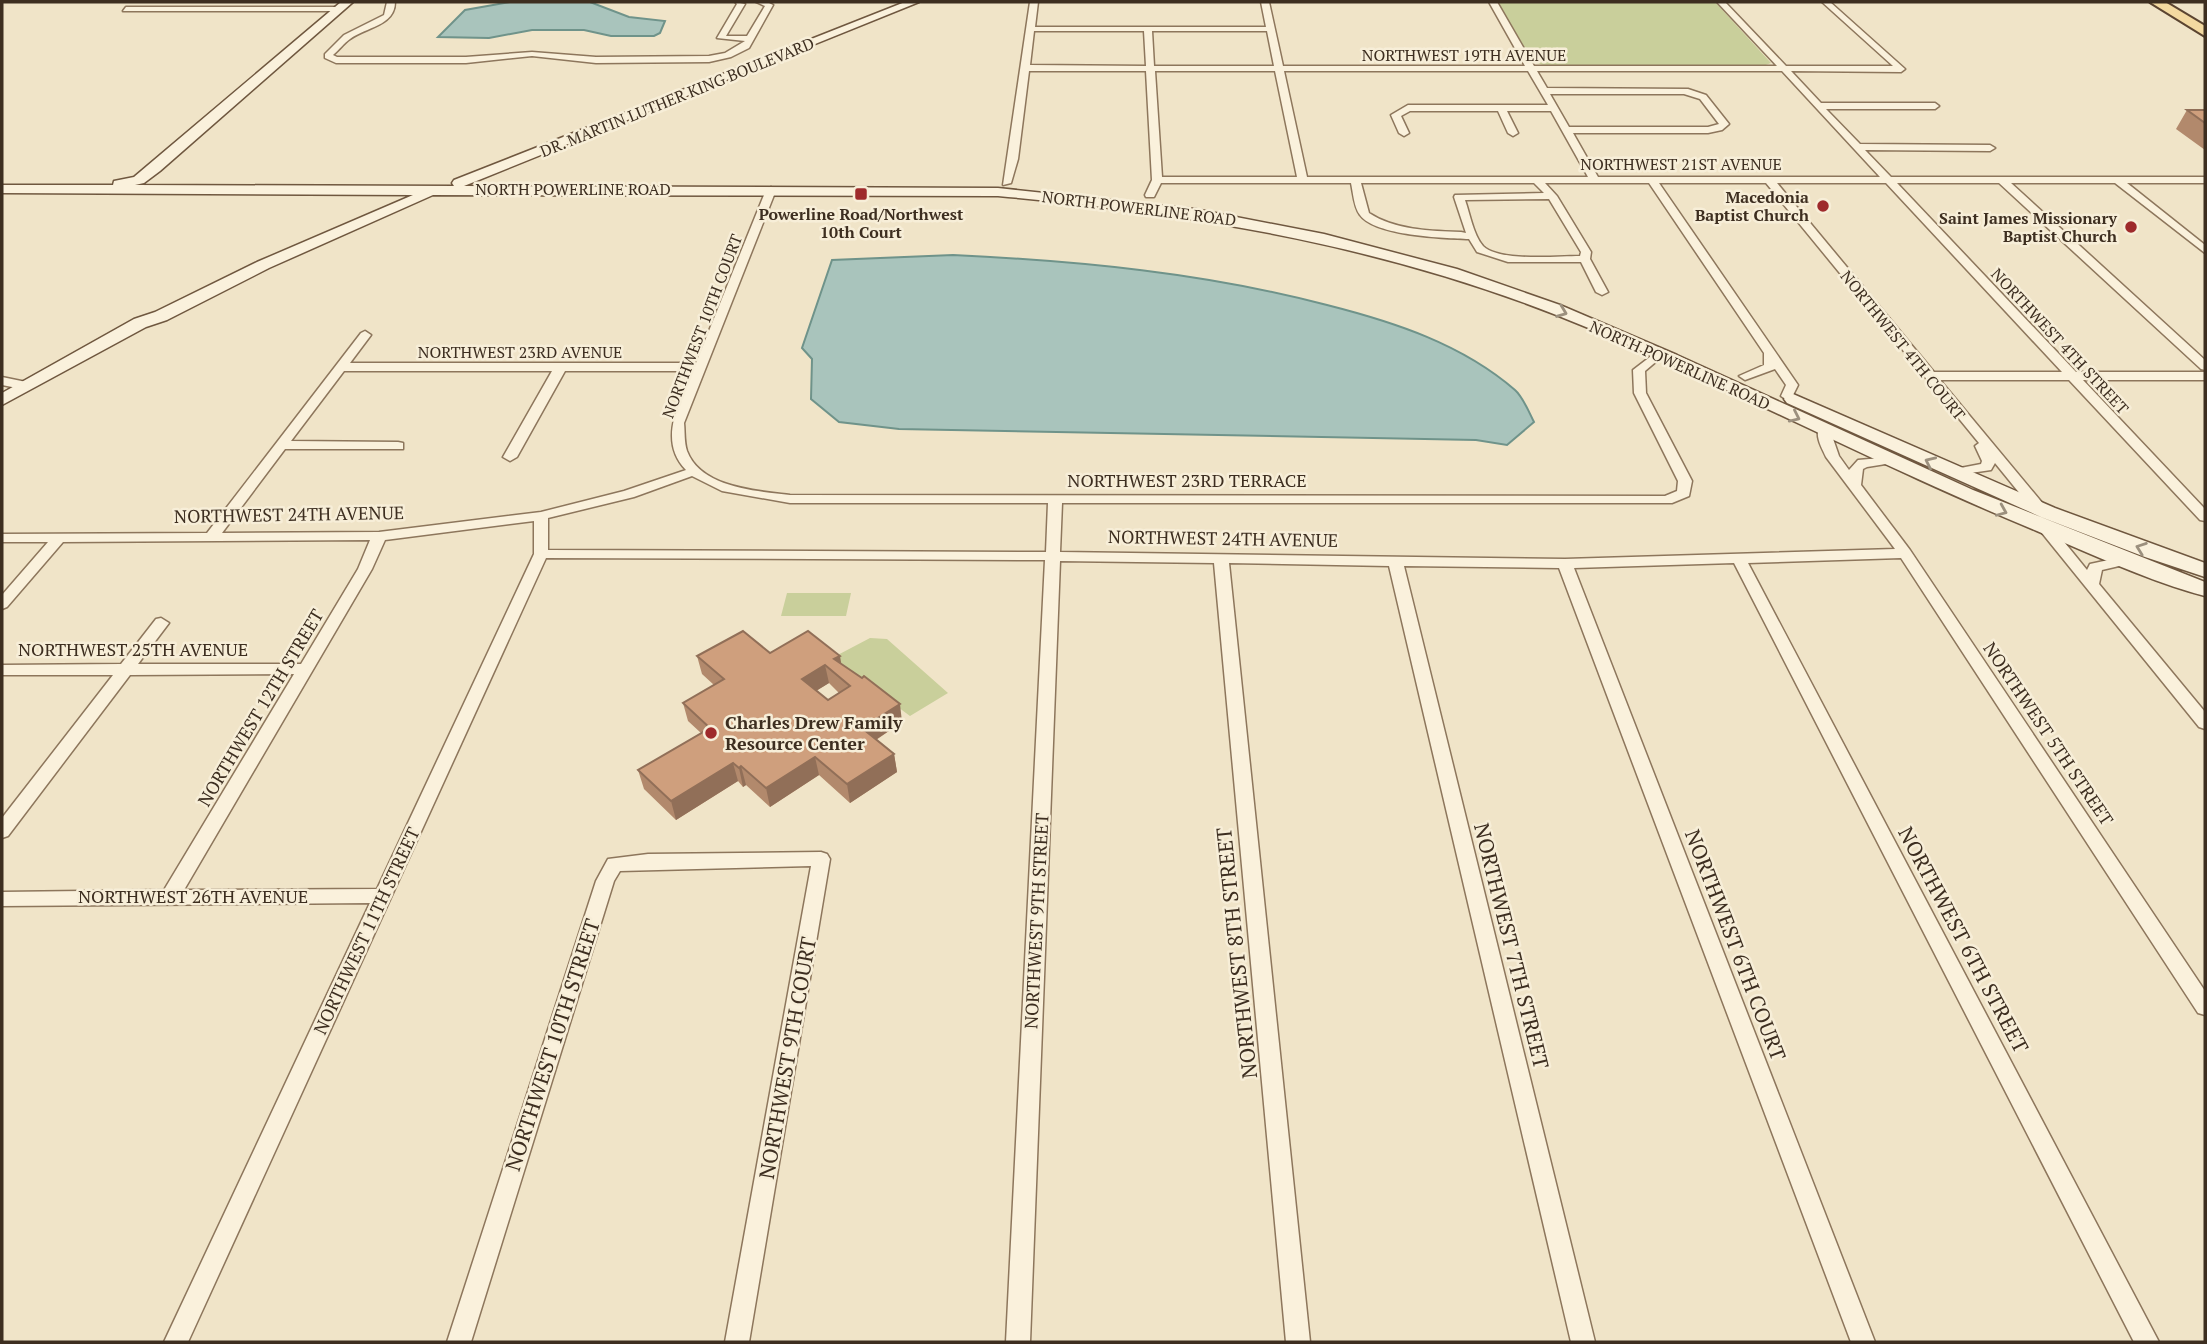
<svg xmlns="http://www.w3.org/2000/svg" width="2207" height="1344" font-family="'PT Serif',serif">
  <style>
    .green { fill: #c9cf9b }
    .water { fill: #a9c4bc; stroke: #6f938a; stroke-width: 2 }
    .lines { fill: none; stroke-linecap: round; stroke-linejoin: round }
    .street-casing { stroke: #8d765c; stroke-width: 3 }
    .secondary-casing { stroke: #6f573f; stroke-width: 3 }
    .primary-casing { stroke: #5b4430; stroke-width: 4 }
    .street { fill: #faf1dc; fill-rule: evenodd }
    .secondary { fill: #faf1dc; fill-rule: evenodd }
    .primary { fill: #f3d9a0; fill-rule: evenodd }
    .wall { fill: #b2896c; fill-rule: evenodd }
    .shaded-wall { fill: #916f58 }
    .building { fill: #cf9f7d; stroke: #916f58; stroke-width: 2; fill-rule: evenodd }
    .oneway { stroke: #9c907e }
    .poi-dot { fill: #9e2a2b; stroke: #f7eed8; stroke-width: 2.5 }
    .labels { text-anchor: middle; stroke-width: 5; stroke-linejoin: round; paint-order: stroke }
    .far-street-label { font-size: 16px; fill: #3d2e20; stroke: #f7eed8 }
    .far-poi-label { font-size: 16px; font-weight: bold; fill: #3d2e20; stroke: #f7eed8; text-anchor: end }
    .street-label { font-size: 18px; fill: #3d2e20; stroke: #f7eed8 }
    .poi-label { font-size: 18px; font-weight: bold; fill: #3d2e20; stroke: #f7eed8; text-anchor: start }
    .near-street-label { font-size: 21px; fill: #3d2e20; stroke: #f7eed8 }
  </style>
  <rect width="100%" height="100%" fill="#f0e4c8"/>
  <!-- green -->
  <path class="green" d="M 1498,2 L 1715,2 L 1771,63 L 1763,66 L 1543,65 L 1533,62 Z
    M 787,593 L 851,593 L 846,616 L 781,616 Z
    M 870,638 L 887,639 L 948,693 L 910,716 L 832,658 Z"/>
  <!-- water -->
  <path class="water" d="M 510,2 L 590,2 L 629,17 L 665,21 L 660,33 L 654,36 L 611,36 L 584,30 L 532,30 L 489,38 L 438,37 L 465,10 Z
    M 953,255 C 1080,261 1205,273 1327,305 C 1394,322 1462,344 1515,390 C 1523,397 1529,412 1534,422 L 1507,445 L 1476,440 L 899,429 L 839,422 L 811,399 L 812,359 L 802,348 L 832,260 Z"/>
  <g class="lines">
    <!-- street casing -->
    <g class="street-casing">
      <path id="street" d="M 387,2 L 395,2 C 395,26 366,27 350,39 C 344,43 339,50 333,55 L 337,57 L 466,57 L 532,52 L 596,57 L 709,56 L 725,53 L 745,41 L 717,38 L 737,4 L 735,2 L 745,4 L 726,36 L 747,36 L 765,6 L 756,2 L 767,2 L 773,5 L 749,48 L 731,57 L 709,62 L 596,63 L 532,56 L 466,63 L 336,63 L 325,58 L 325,54 L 344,35 L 384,15 Z
        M 1030,2 L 1038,2 L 1035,27 L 1266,27 L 1261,2 L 1269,2 L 1283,66 L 1525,66 L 1489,2 L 1497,2 L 1534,66 L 1777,66 L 1717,2 L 1725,2 L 1786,66 L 1893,66 L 1822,2 L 1830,2 L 1905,69 L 1901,72 L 1791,71 L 1821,103 L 1935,103 L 1939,106 L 1935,109 L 1826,109 L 1860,144 L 1990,145 L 1995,148 L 1990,151 L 1865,150 L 1891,177 L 2205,177 L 2205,183 L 2127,183 L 2205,245 L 2205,253 L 2115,183 L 2011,183 L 2205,360 L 2205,370 L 2201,369 L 1999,183 L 1897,183 L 2076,372 L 2205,372 L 2205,380 L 2083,380 L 2205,509 L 2205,521 L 2200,520 L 2069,380 L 1940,380 L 2044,505 L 2046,508 L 2044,511 L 2034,511 L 1995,463 L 1991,470 L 1950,476 L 1950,470 L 1981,464 L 1982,461 L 1975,446 L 1979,443 L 1766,183 L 1659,183 L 1798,385 L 1791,399 L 1787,400 L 1781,396 L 1786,385 L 1775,369 L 1745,380 L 1739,376 L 1764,365 L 1764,353 L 1649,183 L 1545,183 L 1557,196 L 1591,252 L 1590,259 L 1608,292 L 1602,295 L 1596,292 L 1581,262 L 1508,262 L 1477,252 L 1469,239 C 1444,238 1375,236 1360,215 C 1354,208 1353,192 1351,183 L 1161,183 L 1154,197 L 1146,197 L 1145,195 L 1152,180 L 1146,71 L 1029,71 L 1018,159 L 1011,183 L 1003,185 ZM 1034,31 L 1144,31 L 1146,66 L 1030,65 ZM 1152,31 L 1267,31 L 1274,66 L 1154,66 ZM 1155,71 L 1275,71 L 1297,177 L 1162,177 ZM 1284,71 L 1528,71 L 1548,105 L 1408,105 L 1391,115 L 1399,133 L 1404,136 L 1409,133 L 1401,116 L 1410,111 L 1498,111 L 1508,133 L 1513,136 L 1518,133 L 1507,111 L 1551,111 L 1588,177 L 1307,177 ZM 1537,71 L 1782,71 L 1880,177 L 1598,177 L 1573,133 L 1708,133 L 1722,130 L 1729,124 L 1706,95 L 1688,89 L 1547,88 ZM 1550,94 L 1684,94 L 1700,99 L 1719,124 L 1708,127 L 1569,127 ZM 1361,183 L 1534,183 L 1544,193 L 1455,195 L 1454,197 L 1466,233 L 1461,232 C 1430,231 1395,230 1369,213 ZM 1777,183 L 1886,183 L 2062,372 L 1934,372 ZM 1549,199 L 1581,252 L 1580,256 C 1558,256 1499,262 1483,246 C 1473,234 1470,214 1465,200 Z
        M 126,7 L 338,7 L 342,9 L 338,11 L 123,11 Z
        M 771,187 L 776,190 L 684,423 C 685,432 684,442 687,451 C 701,488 757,491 790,495 L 1665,496 L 1677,491 L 1678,481 L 1634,393 L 1633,370 L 1659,350 L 1665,354 L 1645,371 L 1646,393 L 1692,481 L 1689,496 L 1672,503 L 1062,503 L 1060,552 L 1565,559 L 1895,549 L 1826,457 C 1822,448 1815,437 1819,427 L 1829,427 L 1839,456 L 1849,470 L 1858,460 L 1892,457 L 1892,463 L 1867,467 L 1863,469 L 1861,485 L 1910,550 L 2205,991 L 2205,1015 L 2198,1013 L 1901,558 L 1748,563 L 2159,1342 L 2134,1342 L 1734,563 L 1574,568 L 1875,1342 L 1851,1342 L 1559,568 L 1404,566 L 1595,1342 L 1571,1342 L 1389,566 L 1229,563 L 1310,1342 L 1286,1342 L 1214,563 L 1060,561 L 1030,1342 L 1006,1342 L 1045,560 L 546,558 L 188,1342 L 164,1342 L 370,903 L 2,906 L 2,892 L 164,890 L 294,674 L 130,675 L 8,836 L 2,838 L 2,818 L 113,675 L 2,675 L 2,665 L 121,664 L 156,619 L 161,618 L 169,623 L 138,664 L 301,664 L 358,569 L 370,540 L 63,542 L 7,607 L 2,609 L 2,595 L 48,542 L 2,542 L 2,534 L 207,533 L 361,333 L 365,331 L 371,335 L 350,363 L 696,363 L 766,190 ZM 344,371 L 552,371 L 503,457 L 510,461 L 517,457 L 565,371 L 693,371 C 680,402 657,440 686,470 L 624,491 L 541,512 L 379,532 L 222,533 L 285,449 L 403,449 L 403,443 L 398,442 L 291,441 ZM 692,476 L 722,491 L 790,503 L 1048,503 L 1046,552 L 548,550 L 548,518 L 634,497 ZM 534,521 L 534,554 L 377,889 L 184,890 L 372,569 L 385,540 Z
        M 2,377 L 31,383 L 33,386 L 27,390 L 2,385 Z
        M 2047,526 L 2052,527 L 2087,570 L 2090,564 L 2127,556 L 2132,557 L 2134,560 L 2132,563 L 2102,570 L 2099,584 L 2205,712 L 2205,729 L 2199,727 L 2042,533 L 2040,530 L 2042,527 Z
        M 821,852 L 827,854 L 830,859 L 749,1342 L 725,1342 L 811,866 L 620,871 L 614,881 L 471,1342 L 447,1342 L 596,881 L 608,859 L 648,854 Z"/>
    </g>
    <!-- secondary casing -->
    <g class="secondary-casing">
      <path id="secondary" d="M 341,2 L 353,2 L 160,171 L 144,183 L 135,185 L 454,186 L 452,183 L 454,180 L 905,2 L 919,2 L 464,186 L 998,188 L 1195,209 L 1324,234 L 1457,269 L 1560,305 L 1677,355 L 1973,490 L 2205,582 L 2205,596 C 2151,582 2089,553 2037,531 C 1884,468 1738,391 1586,327 C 1397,248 1200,214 998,196 L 433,195 L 269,268 L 167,320 L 146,327 L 2,405 L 2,393 L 134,319 L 155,312 L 257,262 L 413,195 L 2,193 L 2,185 L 113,185 L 114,181 L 134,177 Z
        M 1793,394 L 2055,508 L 2205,563 L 2205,577 L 2145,557 L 2041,517 L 1787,403 L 1784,399 L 1787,395 Z"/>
    </g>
    <!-- primary casing -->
    <g class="primary-casing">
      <path id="primary" d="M 2150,2 L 2165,2 L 2205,26 L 2205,36 Z"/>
    </g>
    <!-- street -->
    <use href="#street" class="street"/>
    <!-- secondary -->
    <use href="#secondary" class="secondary"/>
    <!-- primary -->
    <use href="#primary" class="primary"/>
  </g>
  <!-- wall -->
  <path class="wall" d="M 2187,110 L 2205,110 L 2205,150 L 2176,129 Z
    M 770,653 L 841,664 L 902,722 L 876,740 L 894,754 L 897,772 L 850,803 L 819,775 L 770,807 L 746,785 L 743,787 L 738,781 L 676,820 L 644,789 L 638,770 L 701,733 L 688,721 L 683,703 L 714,685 L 702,674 L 697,656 ZM 829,683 L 839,693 L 828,700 L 816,691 Z"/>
  <!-- shaded-wall -->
  <path class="shaded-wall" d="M 840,656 L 843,674 L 834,659 Z
    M 825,665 L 829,683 L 806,697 L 802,679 Z
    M 900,704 L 902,722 L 865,747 L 862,728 Z
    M 894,754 L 897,772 L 850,803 L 847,784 Z
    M 815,757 L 819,775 L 770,807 L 766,788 Z
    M 733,763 L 738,781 L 676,820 L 671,801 Z
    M 741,766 L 746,785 L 743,787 L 739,768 Z"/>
  <!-- building -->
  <path class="building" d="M 2187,110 L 2205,110 L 2205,123 Z
    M 743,631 L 770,653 L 808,631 L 840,656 L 834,659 L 862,678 L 864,676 L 900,704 L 862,728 L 894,754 L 847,784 L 815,757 L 766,788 L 741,766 L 739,768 L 733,763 L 671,801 L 638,770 L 710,728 L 683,703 L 724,679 L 697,656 ZM 825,665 L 850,686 L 828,700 L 802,679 Z"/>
  <!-- one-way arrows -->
  <defs><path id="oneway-chevron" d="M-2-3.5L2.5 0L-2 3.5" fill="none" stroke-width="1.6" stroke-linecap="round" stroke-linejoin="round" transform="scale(1.75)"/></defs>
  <g class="oneway">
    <use href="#oneway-chevron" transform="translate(1562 312) rotate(21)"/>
    <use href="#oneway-chevron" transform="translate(1795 417) rotate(25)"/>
    <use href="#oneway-chevron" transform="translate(1930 462) rotate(-155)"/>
    <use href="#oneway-chevron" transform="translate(2002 511) rotate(23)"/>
    <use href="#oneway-chevron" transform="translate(2141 548) rotate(-160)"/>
  </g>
  <!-- markers -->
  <g class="poi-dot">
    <rect x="854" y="187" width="14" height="14" rx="3.5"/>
    <circle cx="1823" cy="206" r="7"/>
    <circle cx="2131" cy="227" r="7"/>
    <circle cx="711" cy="733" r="7"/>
  </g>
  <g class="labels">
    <!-- far-street labels -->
    <g class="far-street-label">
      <text x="1464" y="61">NORTHWEST 19TH AVENUE</text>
      <text transform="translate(677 97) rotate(-22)" y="6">DR. MARTIN LUTHER KING BOULEVARD</text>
      <text x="1681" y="170">NORTHWEST 21ST AVENUE</text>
      <text x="573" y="195">NORTH POWERLINE ROAD</text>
      <text transform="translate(1139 208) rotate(7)" y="6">NORTH POWERLINE ROAD</text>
      <text transform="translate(702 326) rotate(-69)" y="6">NORTHWEST 10TH COURT</text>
      <text transform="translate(2060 341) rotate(47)" y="6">NORTHWEST 4TH STREET</text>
      <text transform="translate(1903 345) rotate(51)" y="6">NORTHWEST 4TH COURT</text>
      <text x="520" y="358">NORTHWEST 23RD AVENUE</text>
      <text transform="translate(1680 365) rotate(24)" y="6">NORTH POWERLINE ROAD</text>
    </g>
    <!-- far-poi labels -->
    <g class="far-poi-label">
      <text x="1809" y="203">Macedonia<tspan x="1809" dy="18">Baptist Church</tspan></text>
      <text x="861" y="220" text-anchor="middle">Powerline Road/Northwest<tspan x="861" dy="18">10th Court</tspan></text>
      <text x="2117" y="224">Saint James Missionary<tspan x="2117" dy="18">Baptist Church</tspan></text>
    </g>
    <!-- street labels -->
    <g class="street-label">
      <text x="1187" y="487">NORTHWEST 23RD TERRACE</text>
      <text transform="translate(289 515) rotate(-1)" y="6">NORTHWEST 24TH AVENUE</text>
      <text transform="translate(1223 539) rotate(1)" y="6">NORTHWEST 24TH AVENUE</text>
      <text x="133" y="656">NORTHWEST 25TH AVENUE</text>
      <text transform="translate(261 708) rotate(-59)" y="6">NORTHWEST 12TH STREET</text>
      <text transform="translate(2048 734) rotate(56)" y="6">NORTHWEST 5TH STREET</text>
      <text x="193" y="903">NORTHWEST 26TH AVENUE</text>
      <text transform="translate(1037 921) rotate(-87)" y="6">NORTHWEST 9TH STREET</text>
      <text transform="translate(367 931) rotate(-65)" y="6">NORTHWEST 11TH STREET</text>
    </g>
    <!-- poi labels -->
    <g class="poi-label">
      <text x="725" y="729">Charles Drew Family<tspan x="725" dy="21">Resource Center</tspan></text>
    </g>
    <!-- near-street labels -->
    <g class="near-street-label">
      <text transform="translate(1963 940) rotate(62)" y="7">NORTHWEST 6TH STREET</text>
      <text transform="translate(1735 945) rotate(69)" y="7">NORTHWEST 6TH COURT</text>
      <text transform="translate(1511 946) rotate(76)" y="7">NORTHWEST 7TH STREET</text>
      <text transform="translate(1237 953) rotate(-96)" y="7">NORTHWEST 8TH STREET</text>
      <text transform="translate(553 1045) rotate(-72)" y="7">NORTHWEST 10TH STREET</text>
      <text transform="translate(788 1058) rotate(-80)" y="7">NORTHWEST 9TH COURT</text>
    </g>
  </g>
  <!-- border -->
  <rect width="2207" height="1344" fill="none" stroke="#3d2e20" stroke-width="7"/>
</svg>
